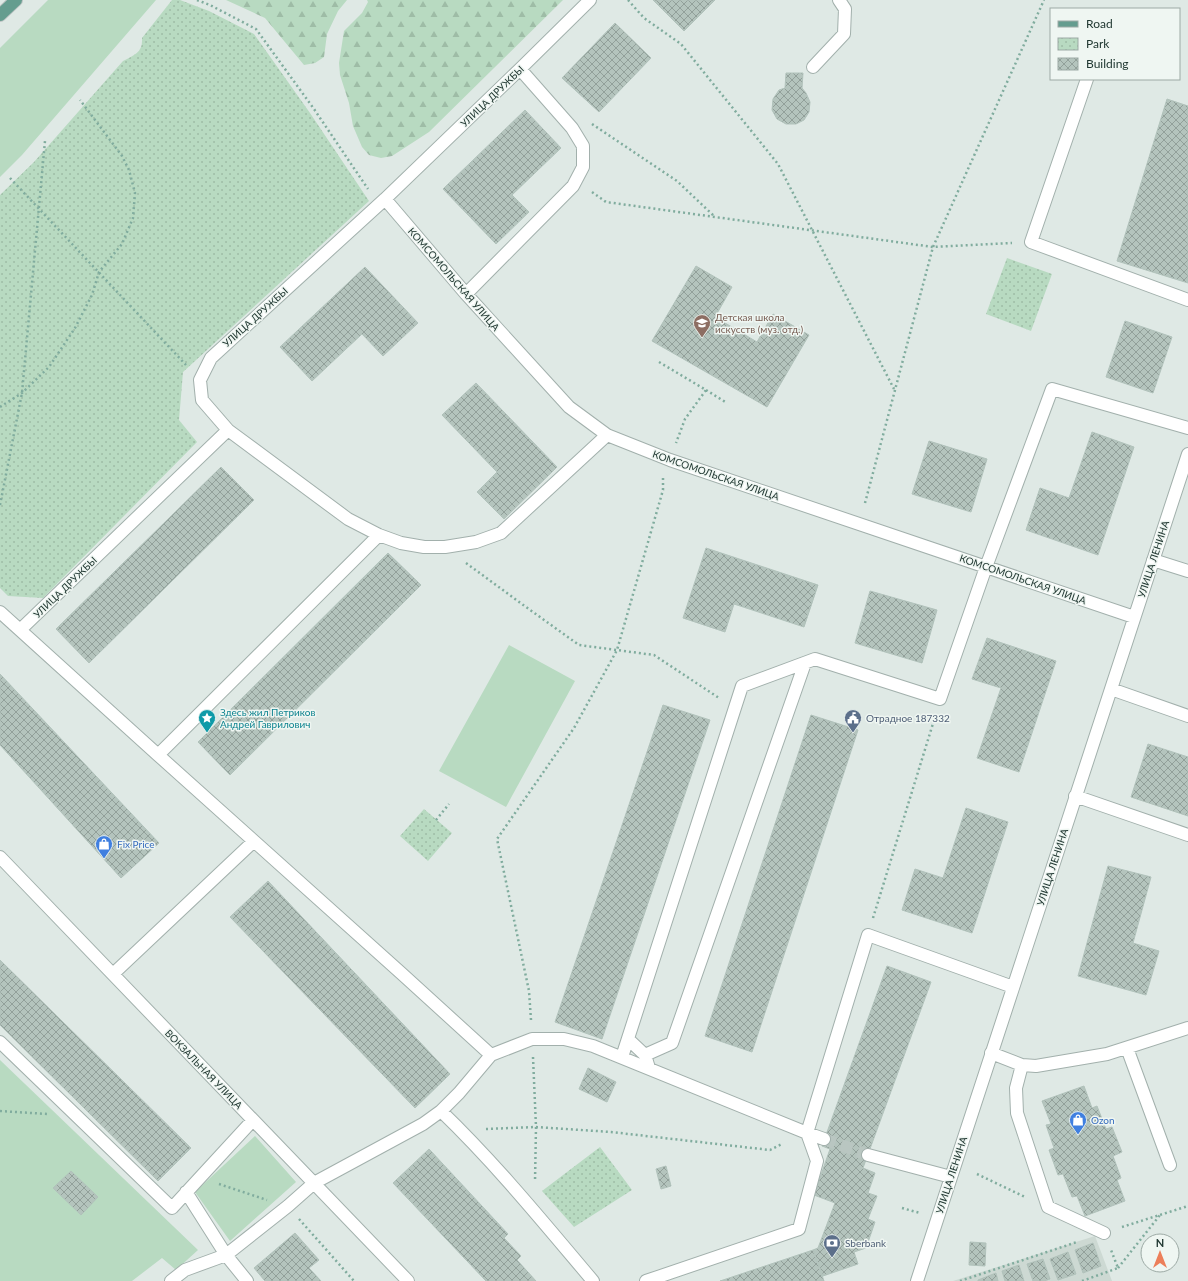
<svg xmlns="http://www.w3.org/2000/svg" width="1188" height="1281" font-family="Lato,sans-serif">
  <style>
    .built { fill: #cdd9d3 }
    .grass { fill: #b8dac1 }
    .forest { fill: url(#forest-firs) }
    .park { fill: url(#park-dots) }
    .building { fill: url(#building-cross-hatch); stroke: #b1c2bb }
    .lines { fill: none; stroke-linecap: round; stroke-linejoin: round }
    .minor-tunnel { stroke: #b9c6c1; stroke-width: 12; stroke-dasharray: 12 6; stroke-linecap: butt }
    .minor-casing { stroke: #a2b0ac; stroke-width: 14 }
    .major-casing { stroke: #bcc3c2; stroke-width: 14 }
    .path { stroke: #80ac9e; stroke-width: 2.5; stroke-dasharray: 2 3; stroke-linecap: butt }
    .minor { stroke: #fff; stroke-width: 12 }
    .major { stroke: #659d8f; stroke-width: 12 }
    .labels { text-anchor: middle; stroke-width: 3; stroke-linejoin: round; paint-order: stroke }
    .street-label { font-size: 10px; fill: #213832; stroke: #eff6f2 }
    .education-label { font-size: 10px; fill: #785e54; stroke: #eff6f2; text-anchor: start }
    .culture-label { font-size: 10px; fill: #0d838f; stroke: #eff6f2; text-anchor: start }
    .service-label { font-size: 10px; fill: #4e5e75; stroke: #eff6f2; text-anchor: start }
    .shop-label { font-size: 10px; fill: #366cbe; stroke: #eff6f2; text-anchor: start }
  </style>
  <defs>
    <pattern id="forest-firs" width="22" height="20" patternUnits="userSpaceOnUse"><rect width="22" height="20" fill="#b8dac1"/><path d="M5 1l3.5 6h-7zM16 11l3.5 6h-7z" fill="#9ebca6"/></pattern>
    <pattern id="park-dots" width="8" height="8" patternUnits="userSpaceOnUse"><rect width="8" height="8" fill="#b8dac1"/><path d="M2 2h.1M6 6h.1" fill="none" stroke="#9ebca6" stroke-width="1.8" stroke-linecap="round"/></pattern>
    <pattern id="building-cross-hatch" width="8" height="8" patternUnits="userSpaceOnUse"><rect width="8" height="8" fill="#b4c4bd"/><path d="M0 0l8 8M0 8l8-8" fill="none" stroke="#92a09a"/></pattern>
  </defs>
  <rect width="100%" height="100%" fill="#dfe9e5"/>
  <!-- built -->
  <path class="built" d="M 1095,1236 L 1112,1281 L 953,1281 Z"/>
  <!-- grass -->
  <path class="grass" d="M 48,0 L 156,0 L 22,155 L 0,177 L 0,48 Z
    M 509,645 L 575,681 L 506,807 L 439,771 Z
    M 0,1060 L 198,1250 L 176,1270 L 162,1258 L 132,1281 L 0,1281 Z
    M 255,1136 L 296,1182 L 230,1241 L 195,1192 Z"/>
  <!-- forest -->
  <path class="forest" d="M 226,0 L 347,0 L 338,11 L 327,34 L 324,57 L 315,63 L 304,65 L 265,18 Z
    M 367,0 L 563,0 L 429,132 L 392,156 L 381,158 L 369,155 L 362,147 L 353,126 L 349,103 L 340,75 L 339,63 L 344,31 L 362,13 L 368,2 Z"/>
  <!-- park -->
  <path class="park" d="M 172,0 L 180,0 L 209,11 L 254,34 L 310,113 L 369,201 L 183,372 L 179,420 L 197,442 L 43,598 L 8,596 L 0,588 L 0,195 L 34,162 L 123,61 C 135,55 143,52 142,38 Z
    M 1007,258 L 1052,274 L 1031,331 L 986,314 Z
    M 424,809 L 452,833 L 428,861 L 400,836 Z
    M 600,1147 L 632,1190 L 574,1227 L 542,1191 Z"/>
  <!-- building -->
  <path class="building" d="M 653,0 L 715,0 L 684,31 Z
    M 615,23 L 651,58 L 599,112 L 562,78 Z
    M 786,73 L 803,73 L 802,88 L 806,93 L 810,102 L 809,112 L 804,120 L 796,124 L 786,124 L 777,119 L 772,110 L 773,99 L 779,90 L 785,88 Z
    M 1167,99 L 1188,106 L 1188,283 L 1117,261 Z
    M 525,110 L 561,148 L 512,195 L 529,212 L 496,244 L 443,189 Z
    M 696,266 L 732,287 L 715,317 L 757,342 L 773,314 L 809,335 L 767,407 L 652,341 Z
    M 365,267 L 418,323 L 383,356 L 362,334 L 312,381 L 280,347 Z
    M 1125,321 L 1172,337 L 1153,393 L 1106,377 Z
    M 476,383 L 557,467 L 504,519 L 477,492 L 497,472 L 442,415 Z
    M 1092,432 L 1134,447 L 1098,555 L 1026,530 L 1040,488 L 1069,498 Z
    M 929,441 L 987,459 L 971,512 L 912,494 Z
    M 221,467 L 254,500 L 89,663 L 56,629 Z
    M 706,548 L 818,585 L 804,627 L 734,604 L 725,632 L 683,618 Z
    M 388,553 L 421,585 L 230,775 L 198,742 Z
    M 870,591 L 937,610 L 922,663 L 855,643 Z
    M 987,638 L 1056,661 L 1019,772 L 977,758 L 1001,688 L 972,679 Z
    M 0,674 L 159,843 L 121,878 L 0,745 Z
    M 663,705 L 710,720 L 602,1039 L 555,1022 Z
    M 811,715 L 858,730 L 752,1052 L 705,1036 Z
    M 1148,744 L 1188,757 L 1188,816 L 1131,797 Z
    M 966,808 L 1008,822 L 972,933 L 902,910 L 915,869 L 943,878 Z
    M 1108,866 L 1151,877 L 1133,943 L 1159,951 L 1146,995 L 1078,976 Z
    M 268,881 L 450,1074 L 415,1108 L 230,917 Z
    M 0,960 L 191,1148 L 158,1181 L 0,1025 Z
    M 887,966 L 931,982 L 863,1168 L 875,1173 L 868,1193 L 877,1196 L 868,1219 L 875,1222 L 866,1248 L 854,1252 L 858,1264 L 823,1276 L 813,1250 L 818,1248 L 835,1203 L 814,1195 L 830,1149 L 822,1146 Z
    M 588,1068 L 616,1082 L 607,1102 L 579,1089 Z
    M 1084,1086 L 1092,1108 L 1097,1106 L 1106,1129 L 1112,1127 L 1122,1152 L 1113,1156 L 1121,1178 L 1117,1180 L 1125,1201 L 1085,1216 L 1077,1196 L 1072,1197 L 1063,1174 L 1058,1175 L 1049,1150 L 1054,1148 L 1046,1125 L 1051,1124 L 1042,1101 Z
    M 429,1149 L 508,1234 L 504,1238 L 521,1256 L 517,1260 L 536,1281 L 486,1281 L 393,1183 Z
    M 666,1166 L 671,1186 L 661,1189 L 656,1169 Z
    M 71,1171 L 98,1197 L 81,1215 L 53,1188 Z
    M 295,1233 L 319,1260 L 309,1268 L 321,1281 L 265,1281 L 254,1268 Z
    M 970,1242 L 986,1243 L 985,1266 L 969,1265 Z
    M 1093,1243 L 1101,1266 L 1083,1273 L 1075,1250 Z
    M 813,1250 L 824,1281 L 720,1281 Z
    M 1068,1252 L 1076,1274 L 1058,1280 L 1050,1259 Z
    M 1043,1259 L 1050,1279 L 1044,1281 L 1033,1281 L 1027,1264 Z
    M 1019,1265 L 1024,1281 L 1005,1281 L 1002,1271 Z
    M 996,1273 L 998,1281 L 978,1281 L 978,1280 Z"/>
  <g class="lines">
    <!-- minor-tunnel -->
    <path class="minor-tunnel" d="M 824,1139 L 868,1155"/>
    <!-- minor casing -->
    <g class="minor-casing">
      <path id="minor" d="M 813,67 L 844,34 L 845,9 L 839,0
        M 1087,79 L 1031,242 L 1188,300
        M 385,199 L 466,294 L 569,407 L 607,435 L 670,460 L 1134,617
        M 466,294 L 573,186 L 583,167 L 583,146 L 572,128 L 520,69
        M 228,430 L 348,519 L 379,535 L 401,543 L 424,547 L 445,547 L 476,542 L 501,533 L 607,435
        M 1153,560 L 1188,571
        M 0,612 L 158,755 L 401,973 L 491,1055
        M 20,630 L 228,430 L 202,400 L 200,380 L 211,358 L 385,199 L 520,69 L 590,0
        M 1111,689 L 1188,716
        M 158,755 L 379,535
        M 1075,796 L 1188,835
        M 0,857 L 408,1281
        M 113,974 L 254,841
        M 628,1039 L 645,1055
        M 0,1042 L 172,1208 L 253,1120
        M 1127,1048 L 1170,1165
        M 991,1053 L 1022,1065 L 1036,1066 L 1107,1054 L 1188,1028
        M 622,1057 L 742,686 L 815,659 L 940,699 L 986,567 L 1052,389 L 1188,428
        M 1022,1065 L 1016,1088 L 1017,1113 L 1048,1207 L 1104,1233
        M 649,1068 L 645,1055 L 672,1043 L 805,663
        M 441,1111 C 496,1164 544,1223 593,1281
        M 868,1155 L 951,1177
        M 186,1192 L 226,1255 L 247,1281
        M 171,1281 L 185,1270 L 226,1255 L 288,1206 L 314,1183 L 423,1124 L 441,1111 L 459,1093 L 491,1055 L 532,1039 L 564,1039 L 593,1046 L 807,1133 L 868,935 L 1013,987
        M 646,1281 L 799,1229 L 817,1161 L 807,1133 L 824,1139
        M 917,1281 L 1188,454"/>
    </g>
    <!-- major casing -->
    <g class="major-casing">
      <path id="major" d="M 0,15 L 16,0"/>
    </g>
    <!-- path -->
    <path class="path" d="M 197,0 L 210,5 L 256,29 L 314,109 L 368,189
      M 628,0 L 644,18 L 681,44 L 778,164 L 894,389
      M 592,124 L 677,181 L 714,216
      M 10,178 L 186,365
      M 592,192 L 606,202 L 933,247 L 1012,243
      M 659,362 L 706,390 L 685,419 L 676,443
      M 706,390 L 727,403
      M 0,407 L 22,393 L 49,367 L 75,328 L 92,295 L 99,272 L 122,244 L 133,218 L 135,193 L 129,170 L 122,156 L 80,100
      M 865,503 L 933,247 L 1044,0
      M 0,505 L 22,393 L 45,141
      M 466,563 L 526,607 L 579,645 L 654,655 L 719,698
      M 436,820 L 449,804
      M 873,918 L 935,717
      M 531,1020 L 529,991 L 497,839 L 574,728 L 617,650 L 663,490 L 663,477
      M 533,1057 L 536,1127 L 535,1182
      M 0,1111 L 47,1114
      M 486,1129 L 536,1127 L 611,1132 L 770,1150 L 782,1144
      M 977,1174 L 1025,1197
      M 219,1184 L 267,1200
      M 902,1208 L 920,1213
      M 299,1219 L 354,1281
      M 1122,1227 L 1188,1206
      M 1118,1268 L 1160,1215
      M 960,1281 L 1077,1242
      M 1082,1281 L 1118,1268 L 1111,1250"/>
    <!-- minor -->
    <use href="#minor" class="minor"/>
    <!-- major -->
    <use href="#major" class="major"/>
  </g>
  <!-- icons -->
  <defs>
    <g id="school-pin" transform="scale(0.9)"><path d="M0 17L-7.5 6A9.5 9.5 0 1 1 7.5 6Z" fill="#8d6e63" stroke="#eff6f2"/><path d="M0-5L7-2L0 1L-7-2ZM-4 1L0 2.5L4 1V4Q0 6-4 4Z" fill="#fff"/></g>
    <g id="sight-pin" transform="scale(0.9)"><path d="M0 17L-7.5 6A9.5 9.5 0 1 1 7.5 6Z" fill="#0f9aa8" stroke="#eff6f2"/><path d="M0-6L1.8-2.2L6-1.7L2.9 1.2L3.7 5.4L0 3.3L-3.7 5.4L-2.9 1.2L-6-1.7L-1.8-2.2Z" fill="#fff"/></g>
    <g id="civic-pin" transform="scale(0.9)"><path d="M0 17L-7.5 6A9.5 9.5 0 1 1 7.5 6Z" fill="#5c6f8a" stroke="#eff6f2"/><path d="M-.6-6.5H3V-4.5H.6V-3L4-1V1h2V6H-6V1h2V-1L-.6-3ZM-1.2 2.5V6h2.4V2.5Z" fill="#fff"/></g>
    <g id="shop-pin" transform="scale(0.9)"><path d="M0 17L-7.5 6A9.5 9.5 0 1 1 7.5 6Z" fill="#3f7fe0" stroke="#eff6f2"/><path d="M-5-2.5h2.3a2.7 3.5 0 0 1 5.4 0H5L5.5 6h-11ZM-1.5-2.5h3a1.5 2.3 0 0 0-3 0Z" fill="#fff"/></g>
    <g id="bank-pin" transform="scale(0.9)"><path d="M0 17L-7.5 6A9.5 9.5 0 1 1 7.5 6Z" fill="#5c6f8a" stroke="#eff6f2"/><path d="M-6-4H6V4H-6ZM0-2.3a2.3 2.3 0 1 0 0 4.6a2.3 2.3 0 1 0 0-4.6Z" fill="#fff"/></g>
  </defs>
  <g fill-rule="evenodd">
    <use href="#school-pin" x="702" y="323"/>
    <use href="#sight-pin" x="207" y="718"/>
    <use href="#civic-pin" x="853" y="718"/>
    <use href="#shop-pin" x="104" y="844"/>
    <use href="#shop-pin" x="1078" y="1120"/>
    <use href="#bank-pin" x="832" y="1243"/>
  </g>
  <g class="labels">
    <!-- street labels -->
    <g class="street-label">
      <text transform="translate(492 96) rotate(-44)" y="4">УЛИЦА ДРУЖБЫ</text>
      <text transform="translate(454 279) rotate(49)" y="4">КОМСОМОЛЬСКАЯ УЛИЦА</text>
      <text transform="translate(255 317) rotate(-42)" y="4">УЛИЦА ДРУЖБЫ</text>
      <text transform="translate(716 475) rotate(19)" y="4">КОМСОМОЛЬСКАЯ УЛИЦА</text>
      <text transform="translate(1153 559) rotate(-72)" y="4">УЛИЦА ЛЕНИНА</text>
      <text transform="translate(1023 579) rotate(19)" y="4">КОМСОМОЛЬСКАЯ УЛИЦА</text>
      <text transform="translate(65 587) rotate(-44)" y="4">УЛИЦА ДРУЖБЫ</text>
      <text transform="translate(1052 867) rotate(-72)" y="4">УЛИЦА ЛЕНИНА</text>
      <text transform="translate(204 1069) rotate(46)" y="4">ВОКЗАЛЬНАЯ УЛИЦА</text>
      <text transform="translate(951 1175) rotate(-72)" y="4">УЛИЦА ЛЕНИНА</text>
    </g>
    <!-- education labels -->
    <g class="education-label">
      <text x="715" y="321">Детская школа<tspan x="715" dy="12">искусств (муз. отд.)</tspan></text>
    </g>
    <!-- culture labels -->
    <g class="culture-label">
      <text x="220" y="716">Здесь жил Петриков<tspan x="220" dy="12">Андрей Гаврилович</tspan></text>
    </g>
    <!-- service labels -->
    <g class="service-label">
      <text x="866" y="722">Отрадное 187332</text>
      <text x="845" y="1247">Sberbank</text>
    </g>
    <!-- shop labels -->
    <g class="shop-label">
      <text x="117" y="848">Fix Price</text>
      <text x="1091" y="1124">Ozon</text>
    </g>
  </g>
  <!-- legend -->
  <rect x="1050" y="8" width="130" height="72" fill="#eff6f2" stroke="#9daaa5"/>
  <rect x="1058" y="21" width="20" height="6" fill="#659d8f" stroke="#9daaa5"/>
  <text x="1086" y="28" font-size="12" fill="#213832">Road</text>
  <rect x="1058" y="38" width="20" height="12" fill="url(#park-dots)" stroke="#9daaa5"/>
  <text x="1086" y="48" font-size="12" fill="#213832">Park</text>
  <rect x="1058" y="58" width="20" height="12" fill="url(#building-cross-hatch)" stroke="#9daaa5"/>
  <text x="1086" y="68" font-size="12" fill="#213832">Building</text>
  <!-- north arrow -->
  <g transform="translate(1160 1253)"><circle r="19" fill="#eff6f2" stroke="#9daaa5"/>
  <path d="M0-3L7 15L0 10L-7 15Z" fill="#ec7f5a"/>
  <text y="-6" font-size="11" font-weight="bold" text-anchor="middle" fill="#213832">N</text>
  </g>
</svg>
